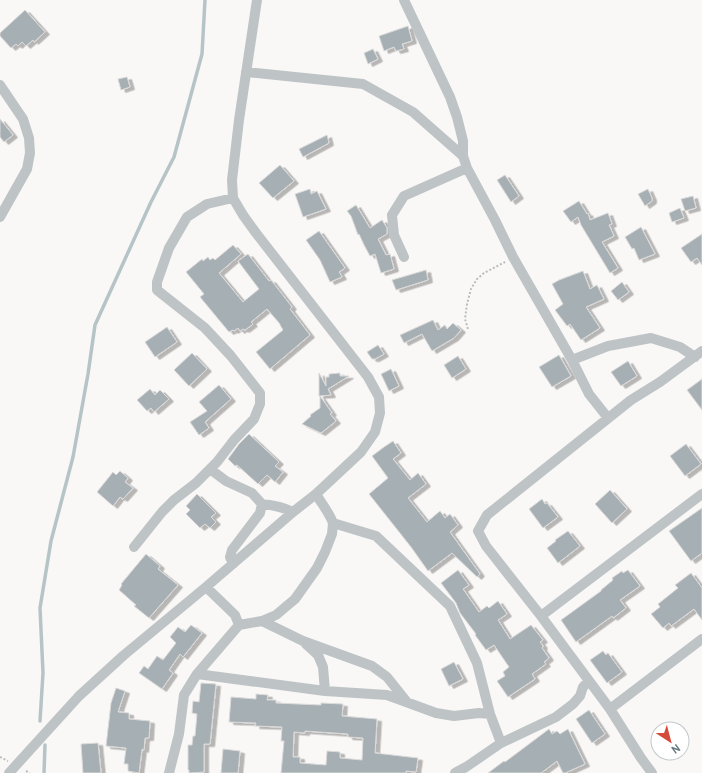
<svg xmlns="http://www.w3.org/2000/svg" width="702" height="773" font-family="Overpass,sans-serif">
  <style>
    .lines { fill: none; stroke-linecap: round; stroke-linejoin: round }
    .stream { stroke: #b7c4c7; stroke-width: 3.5 }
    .building { fill: #a6afb3; stroke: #dbdad9; fill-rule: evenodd; filter: url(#shadow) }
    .path { stroke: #b9bdbf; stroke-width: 2; stroke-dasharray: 2 2; stroke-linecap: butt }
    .street { stroke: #bec4c6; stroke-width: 10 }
  </style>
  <defs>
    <filter id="shadow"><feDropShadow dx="4.5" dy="2.5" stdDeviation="0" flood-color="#0004"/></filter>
  </defs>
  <rect width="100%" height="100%" fill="#f9f8f7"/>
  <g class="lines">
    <!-- stream -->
    <path class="stream" d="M 40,721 L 43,673 L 40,608 L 51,541 L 73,457 L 88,374 L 95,325 L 151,202 L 174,157 L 202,54 L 205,0
      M 44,773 L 45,745"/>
  </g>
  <!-- building -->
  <path class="building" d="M 25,10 L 45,32 L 34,42 L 33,40 L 26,46 L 22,42 L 18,46 L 16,44 L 11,48 L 0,36 L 0,33 Z
    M 408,26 L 412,41 L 402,44 L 404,49 L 396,51 L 394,47 L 384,51 L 379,36 Z
    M 373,49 L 378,59 L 368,64 L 364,53 Z
    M 127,77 L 130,87 L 121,90 L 118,79 Z
    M 0,119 L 13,135 L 4,142 L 0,137 Z
    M 327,135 L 329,143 L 303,157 L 299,149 Z
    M 280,165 L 294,181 L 273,198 L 259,183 Z
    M 505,175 L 519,196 L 511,202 L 497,180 Z
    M 310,189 L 311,194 L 317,191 L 326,209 L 303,217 L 295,194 Z
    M 648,189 L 652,198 L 652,201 L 645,206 L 638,194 Z
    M 693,196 L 696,208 L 685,211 L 681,199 Z
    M 579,201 L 587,214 L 588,213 L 590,220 L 608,213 L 612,224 L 609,225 L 614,236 L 602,242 L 618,268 L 610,273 L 581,225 L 578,217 L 571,222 L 563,211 Z
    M 356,205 L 370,228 L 382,220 L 387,228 L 387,234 L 378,239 L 386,255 L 390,254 L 394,269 L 381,273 L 375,254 L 370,256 L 364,245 L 359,234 L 358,235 L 351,216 L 347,211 Z
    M 680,208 L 684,218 L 672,222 L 669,213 Z
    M 641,227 L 655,254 L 639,260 L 634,248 L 632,249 L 625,237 Z
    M 319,231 L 345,268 L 339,272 L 342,277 L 330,282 L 320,260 L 306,240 Z
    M 702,234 L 702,265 L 697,258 L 691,262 L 681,248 Z
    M 233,245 L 241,254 L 219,273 L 243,302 L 259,289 L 238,261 L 248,254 L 269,281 L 271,280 L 292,307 L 290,309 L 310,335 L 270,369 L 256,352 L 283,330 L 280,325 L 280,324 L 267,309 L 251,322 L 253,324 L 245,330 L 243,329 L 240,331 L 238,328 L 234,331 L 233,330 L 229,332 L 200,297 L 204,294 L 186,272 L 202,259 L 203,261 L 208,257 L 210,260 L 213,258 L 215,260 Z
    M 426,270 L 428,280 L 396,290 L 392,280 Z
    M 583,271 L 590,289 L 597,285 L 604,299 L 586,307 L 600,328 L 581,340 L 570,324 L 567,326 L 555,310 L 563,304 L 552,284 L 559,280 Z
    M 622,282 L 629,292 L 618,300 L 611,291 Z
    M 433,320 L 438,330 L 445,325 L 447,329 L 453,323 L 461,330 L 454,338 L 432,351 L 422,334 L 404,343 L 400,335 Z
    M 167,327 L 177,342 L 155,357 L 145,342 Z
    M 378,345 L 384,354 L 375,359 L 372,359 L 367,352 Z
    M 192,353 L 207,369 L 189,386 L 174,370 Z
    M 559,355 L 571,376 L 552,387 L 539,367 Z
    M 458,356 L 466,369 L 452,378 L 444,365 Z
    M 628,361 L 637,376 L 621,386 L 611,372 Z
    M 391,369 L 399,386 L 389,391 L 381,374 Z
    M 319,373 L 326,386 L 326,377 L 329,377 L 329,374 L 340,373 L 340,376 L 349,376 L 328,389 L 331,395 L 319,396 Z
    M 702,379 L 702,410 L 687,390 Z
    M 219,385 L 231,399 L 205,422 L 209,428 L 199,435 L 190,422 L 207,411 L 199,402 Z
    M 150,389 L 155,395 L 160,390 L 169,399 L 154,412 L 151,408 L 147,411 L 137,400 Z
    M 320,396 L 332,413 L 330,414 L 336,421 L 321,433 L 302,424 L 311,416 L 310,415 L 320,408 Z
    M 249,434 L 279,462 L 275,466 L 283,472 L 275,482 L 267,475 L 258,484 L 237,465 L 235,466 L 228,459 L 239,444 Z
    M 393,441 L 401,453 L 393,459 L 410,480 L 418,473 L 426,484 L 408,498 L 427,522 L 440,511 L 445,518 L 450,514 L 458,525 L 450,532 L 480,574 L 477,577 L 452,553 L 428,571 L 411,547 L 369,494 L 388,478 L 372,456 L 384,447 Z
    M 686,444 L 701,464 L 685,476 L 670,456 Z
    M 120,471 L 128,478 L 125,482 L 133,488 L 123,499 L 120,497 L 113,506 L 97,492 L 113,472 L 116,475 Z
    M 610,490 L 627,509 L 612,523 L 595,504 Z
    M 197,494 L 216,513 L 211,517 L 216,522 L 210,528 L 205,524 L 200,528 L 186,514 L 190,510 L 186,506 Z
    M 542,499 L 545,504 L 547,503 L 558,517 L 543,528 L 529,509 Z
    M 702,508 L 702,553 L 691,561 L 669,531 Z
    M 568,531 L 580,546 L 558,563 L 547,548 L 556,541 L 555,540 Z
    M 146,554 L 160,566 L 158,569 L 178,585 L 149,618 L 134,606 L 136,605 L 119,590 L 122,585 L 121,584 Z
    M 458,570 L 469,585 L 463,589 L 479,612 L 487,606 L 489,608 L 498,601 L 507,614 L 498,620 L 510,639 L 531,625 L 543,640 L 540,642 L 543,646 L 542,648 L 549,658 L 544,662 L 546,664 L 532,674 L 535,679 L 508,697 L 497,681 L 505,676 L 503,672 L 509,667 L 494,645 L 486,650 L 475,635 L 476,634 L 460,613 L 456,603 L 441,583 Z
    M 628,570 L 640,586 L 620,600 L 626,608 L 613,618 L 612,616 L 576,642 L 561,620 L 601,591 L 601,590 L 613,580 L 612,578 L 622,571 L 623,573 Z
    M 691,573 L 702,588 L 702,620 L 694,609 L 671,626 L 669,623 L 663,628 L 651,614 L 660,607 L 658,604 L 678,588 L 675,585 Z
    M 191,625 L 202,633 L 183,657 L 180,654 L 169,670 L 173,673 L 162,689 L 139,673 L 144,666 L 148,669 L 157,656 L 163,660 L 176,643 L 170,637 L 178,627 L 185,632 Z
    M 603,651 L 606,655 L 608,653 L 622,672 L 607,683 L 590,660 Z
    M 454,662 L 463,679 L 449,686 L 441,669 Z
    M 201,683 L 216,684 L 210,744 L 204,744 L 204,772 L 189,773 L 189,770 L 188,770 L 188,745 L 192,745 L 193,736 L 195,736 L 197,714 L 192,713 L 193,701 L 199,702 Z
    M 116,688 L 125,691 L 118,712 L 129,713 L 129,719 L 150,721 L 149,738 L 145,738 L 144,750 L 142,749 L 139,773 L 128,771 L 128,764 L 124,764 L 126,748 L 106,746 L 111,703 Z
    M 256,694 L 268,695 L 267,700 L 276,700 L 276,703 L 321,705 L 321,703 L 343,704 L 342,716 L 377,719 L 375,753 L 418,758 L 416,772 L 406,771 L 406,773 L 281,773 L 284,741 L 281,741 L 282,727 L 255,726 L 256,723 L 229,722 L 231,697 L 256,699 ZM 305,731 L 348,734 L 348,737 L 363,738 L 362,760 L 340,758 L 340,752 L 327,751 L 326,765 L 300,763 L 300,757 L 293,757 L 294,732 L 305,733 Z
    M 589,710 L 605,734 L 592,743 L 576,719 Z
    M 549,729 L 552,734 L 557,731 L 560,734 L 568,729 L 585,764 L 565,773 L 563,773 L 557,761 L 541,773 L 488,773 L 504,761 L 505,762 Z
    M 98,743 L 101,773 L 83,773 L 81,744 Z
    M 223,749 L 240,751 L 238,773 L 221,773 Z"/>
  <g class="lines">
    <!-- path -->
    <path class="path" d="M 468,329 L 465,319 L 467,304 L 471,289 L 477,279 L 484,273 L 505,262
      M 0,757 L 8,761
      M 26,771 L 30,773"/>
    <!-- street -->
    <path class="street" d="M 404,0 L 450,97 L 457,117 L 463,141 L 463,156 L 467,168 L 495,220 L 513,257 L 572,360 L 589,394 L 608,418
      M 246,72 L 363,84 L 413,112 L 463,156
      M 0,85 L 23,119 L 29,138 L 30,153 L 27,169 L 0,217
      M 404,257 L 394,235 L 392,215 L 404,196 L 467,168
      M 572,360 L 608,346 L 651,338 L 680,347 L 695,357
      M 210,469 L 226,481 L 252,493 L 262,504 C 273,505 283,507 293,512
      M 316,494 C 321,503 329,512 333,523
      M 134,547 L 162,512 L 174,500 L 196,483 L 217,462 L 234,440 L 254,419 L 260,404 L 260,393 L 231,356 L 205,328 L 157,290 L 157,282 L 169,248 L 187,217 L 207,204 L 233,198
      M 233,564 L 230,557 L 232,550 L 260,513 L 262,504
      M 541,616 L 702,494
      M 262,621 L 303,641 L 372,666 L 387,677 L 407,702
      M 239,625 L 262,621 L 276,615 L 295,599 L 317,568 L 325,552 L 332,534 L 333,523 L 376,536 L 450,606 L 477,663 L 490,714 L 501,743
      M 306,644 L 318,655 L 323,667 L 325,691
      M 197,674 L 325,691 L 387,695 L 436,713 L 454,716 L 479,713 L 490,714
      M 610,709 L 702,639
      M 9,773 L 79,696 L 124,655 L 206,587 L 293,512 L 316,494 L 361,452 L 375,432 L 380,413 L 379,397 L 368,377 L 256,233 L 243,215 L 233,198 L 232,180 L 239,120 L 257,0
      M 169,773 L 179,734 L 184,695 L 197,674 L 239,625 L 235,615 L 206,587
      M 455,773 L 466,767 L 501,743 L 556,717 L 573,704 L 580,696 L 583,687 L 589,681
      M 652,773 L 641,758 L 610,709 L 541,616 L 486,546 L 478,531 L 487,515 L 631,400 L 660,382 L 702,351"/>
  </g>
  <!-- north arrow -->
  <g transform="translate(670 741) rotate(144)"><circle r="19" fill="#ffffff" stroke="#c2c9cc"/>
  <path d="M0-3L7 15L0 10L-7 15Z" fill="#d44a3b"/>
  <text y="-6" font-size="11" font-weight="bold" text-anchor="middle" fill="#66787f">N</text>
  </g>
</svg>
